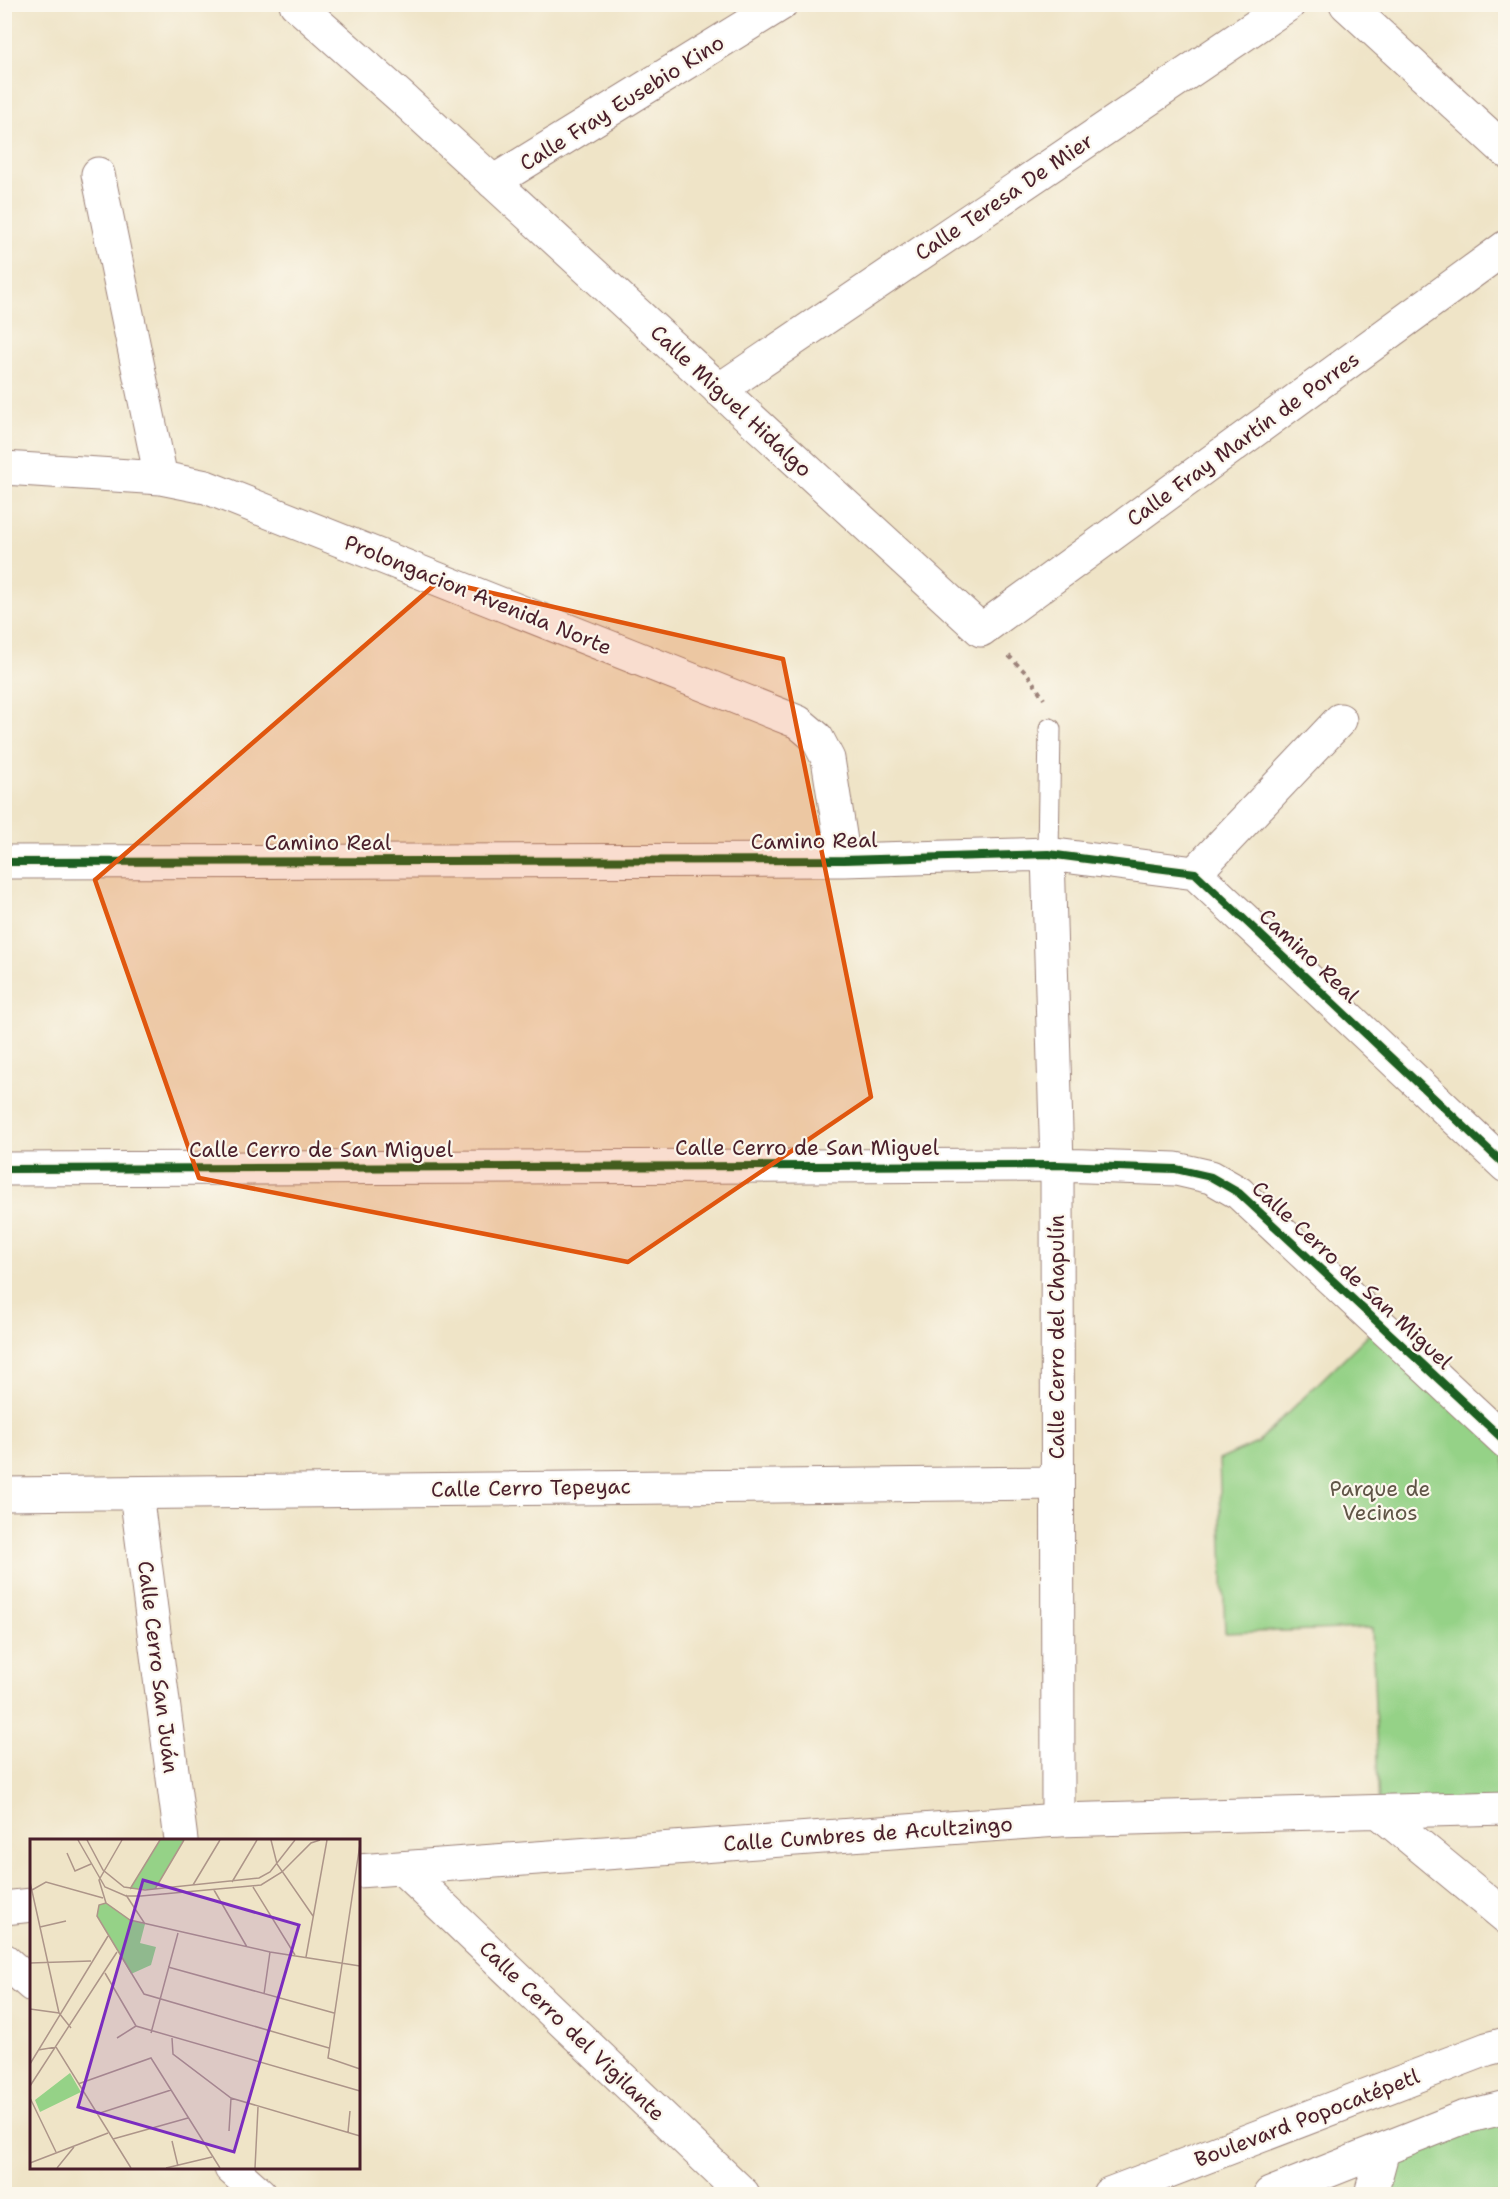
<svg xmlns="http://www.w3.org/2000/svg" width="1510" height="2199" font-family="'Shantell Sans',sans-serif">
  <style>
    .green { fill: #95d287; stroke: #707859; stroke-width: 1.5 }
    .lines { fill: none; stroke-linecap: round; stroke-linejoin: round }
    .lane-casing { stroke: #9c8279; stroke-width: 23 }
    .street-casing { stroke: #9c8279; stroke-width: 35 }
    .secondary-casing { stroke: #9c8279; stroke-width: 35 }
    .path { stroke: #9c8279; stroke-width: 4; stroke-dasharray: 4.5 4.5; stroke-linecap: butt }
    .lane { stroke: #fff; stroke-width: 21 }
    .street { stroke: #fff; stroke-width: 33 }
    .secondary { stroke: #fff; stroke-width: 33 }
    .cycleway-casing { stroke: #fbf7ec; stroke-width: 11 }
    .cycleway { stroke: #1b5e20; stroke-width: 8 }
    .marked { fill: #e0560e; fill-opacity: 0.2; stroke: #e0560e; stroke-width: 4.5; stroke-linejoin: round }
    .labels { text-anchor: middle; stroke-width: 4.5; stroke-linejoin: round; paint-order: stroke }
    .street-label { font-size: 21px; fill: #4a1f2b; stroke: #fbf7ec }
    .park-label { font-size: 21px; fill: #605547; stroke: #fbf7ec }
    .inset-road { fill: none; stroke: #ad9589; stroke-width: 1.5 }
    .view { fill: #7b2cbf; fill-opacity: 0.15; stroke: #7b2cbf; stroke-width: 3 }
    .inset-edge { fill: none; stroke: #4a1f2b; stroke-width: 3 }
  </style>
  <rect width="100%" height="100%" fill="#fbf7ec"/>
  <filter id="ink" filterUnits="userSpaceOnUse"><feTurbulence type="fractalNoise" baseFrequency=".0167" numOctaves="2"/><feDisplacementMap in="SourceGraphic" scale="12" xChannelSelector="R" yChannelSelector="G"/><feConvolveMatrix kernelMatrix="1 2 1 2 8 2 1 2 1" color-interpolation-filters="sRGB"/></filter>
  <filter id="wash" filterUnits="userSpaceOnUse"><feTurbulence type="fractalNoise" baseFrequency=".008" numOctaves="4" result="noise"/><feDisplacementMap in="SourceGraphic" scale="24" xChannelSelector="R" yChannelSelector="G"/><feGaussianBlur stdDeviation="1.35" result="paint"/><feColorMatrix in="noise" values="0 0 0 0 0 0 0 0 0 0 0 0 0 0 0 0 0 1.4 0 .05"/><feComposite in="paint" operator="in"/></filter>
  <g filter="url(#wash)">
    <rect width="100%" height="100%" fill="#efe4c7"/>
    <!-- green -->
    <path class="green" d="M 1379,1324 L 1505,1443 L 1505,1808 L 1379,1812 L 1372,1628 L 1225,1633 L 1219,1460 L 1257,1443 Z
      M 1505,2107 L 1505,2194 L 1371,2194 L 1383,2150 Z"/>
  </g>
  <g filter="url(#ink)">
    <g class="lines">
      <!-- lane casing -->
      <g class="lane-casing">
        <path id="lane" d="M 1048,854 L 1050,729"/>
      </g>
      <!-- street casing -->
      <g class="street-casing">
        <path id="street" d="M 296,4 L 403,99 L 981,630 L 1506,247
          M 1346,4 L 1506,151
          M 98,174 L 161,478
          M 493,182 L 781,4
          M 719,390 L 1289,4
          M 4,468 L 161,478 L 206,487 L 798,722 L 817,738 L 828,759 L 844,860
          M 1048,854 L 1057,1165 L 1058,1820
          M 4,862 L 844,860 L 1048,854 L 1195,873 L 1506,1166
          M 1195,873 L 1340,720
          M 4,1169 L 1057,1165 L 1176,1169 L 1211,1177 L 1239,1193 L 1506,1442
          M 136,1493 L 181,1840
          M 4,1494 L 1057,1483
          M 402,1868 L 743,2194
          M 4,1960 L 32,1985
          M 231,2168 L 260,2194"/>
      </g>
      <!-- secondary casing -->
      <g class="secondary-casing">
        <path id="secondary" d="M 1379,1812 L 1506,1917
          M 358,1871 L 1058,1820 L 1506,1808
          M 4,1908 L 32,1905
          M 1109,2194 L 1487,2049 L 1506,2044
          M 1270,2194 L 1462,2118 L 1506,2107
          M 1371,2194 L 1383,2150"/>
      </g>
      <!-- path -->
      <path class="path" d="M 1009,656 L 1029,676 L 1044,699"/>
      <!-- lane -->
      <use href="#lane" class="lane"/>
      <!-- street -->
      <use href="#street" class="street"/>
      <!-- secondary -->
      <use href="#secondary" class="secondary"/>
      <!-- cycleway casing -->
      <g class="cycleway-casing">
        <path id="cycleway" d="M 4,862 L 844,860 L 1048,854 L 1195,873 L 1506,1166
          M 4,1169 L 1057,1165 L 1176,1169 L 1211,1177 L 1239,1193 L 1506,1442"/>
      </g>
      <!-- cycleway -->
      <use href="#cycleway" class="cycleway"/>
    </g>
  </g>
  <!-- marked area -->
  <path class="marked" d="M 439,581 L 783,659 L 871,1097 L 628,1262 L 199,1178 L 95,880 Z"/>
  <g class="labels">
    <!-- street labels -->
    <g class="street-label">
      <text transform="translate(622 103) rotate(-32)" y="7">Calle Fray Eusebio Kino</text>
      <text transform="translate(1004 197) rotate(-34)" y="7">Calle Teresa De Mier</text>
      <text transform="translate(731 401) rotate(43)" y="7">Calle Miguel Hidalgo</text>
      <text transform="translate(1243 439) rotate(-36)" y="7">Calle Fray Martín de Porres</text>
      <text transform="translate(478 595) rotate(22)" y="7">Prolongacion Avenida Norte</text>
      <text transform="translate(814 841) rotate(-1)" y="7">Camino Real</text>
      <text x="328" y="850">Camino Real</text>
      <text transform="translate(1309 956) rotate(43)" y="7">Camino Real</text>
      <text x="807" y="1155">Calle Cerro de San Miguel</text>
      <text x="321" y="1157">Calle Cerro de San Miguel</text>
      <text transform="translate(1352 1275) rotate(43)" y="7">Calle Cerro de San Miguel</text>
      <text transform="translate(1057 1337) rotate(-90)" y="7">Calle Cerro del Chapulín</text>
      <text transform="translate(531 1488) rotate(-1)" y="7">Calle Cerro Tepeyac</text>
      <text transform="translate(158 1667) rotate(83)" y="7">Calle Cerro San Juán</text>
      <text transform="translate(868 1834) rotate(-4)" y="7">Calle Cumbres de Acultzingo</text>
      <text transform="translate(572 2031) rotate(44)" y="7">Calle Cerro del Vigilante</text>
      <text transform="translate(1307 2118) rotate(-21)" y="7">Boulevard Popocatépetl</text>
    </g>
    <!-- park labels -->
    <g class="park-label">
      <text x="1380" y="1496">Parque de<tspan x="1380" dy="24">Vecinos</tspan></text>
    </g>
  </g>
  <!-- overview -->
  <g transform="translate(30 1839)">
    <rect width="330" height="330" fill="#efe4c7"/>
    <path d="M 130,1 L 154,1 L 125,50 L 100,50 ZM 76,64 L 100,81 L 115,85 L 110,104 L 126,108 L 121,126 L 101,135 L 67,77 L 69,66 ZM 40,234 L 51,253 L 10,273 L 5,261 Z" fill="#95d287"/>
    <path class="inset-road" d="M 48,1 L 75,48 L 96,57 L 111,57 L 231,46 L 252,33 L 281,4 L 290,1M 57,1 L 73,31 L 94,48 L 115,51 L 229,39 L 240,33 L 265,1M 92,1 L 69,41 L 76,64 L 100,81 L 240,113 L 330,127M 241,1 L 247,25 L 283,77M 330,5 L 298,219 L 330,230M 37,14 L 45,32 L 61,25M 0,43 L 29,174M 202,43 L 227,1M 163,46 L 190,1M 223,48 L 265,116M 100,50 L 130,1M 125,50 L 154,1M 2,51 L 16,43 L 73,59M 184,51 L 217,108M 96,56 L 115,85M 76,64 L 69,66 L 67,77 L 114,155 L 299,209M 10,88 L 36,82M 276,118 L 297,1M 0,124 L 61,122M 138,128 L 304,174M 75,134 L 106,187 L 330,252M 234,155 L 240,113M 0,170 L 29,174 L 41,189M 121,194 L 148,94M 87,199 L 106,187M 142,199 L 143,215 L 201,259 L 330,297M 8,211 L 26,208 L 101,329M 0,225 L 78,97M 48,245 L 121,219 L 190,329M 0,247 L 87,113M 0,259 L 26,313M 67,275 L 141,251M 199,292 L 201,259M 318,293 L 320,272M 83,300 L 158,279M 142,302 L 148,327M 0,324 L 78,294M 27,329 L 44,308M 136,329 L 182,318M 225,329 L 228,268"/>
    <path class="view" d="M 113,41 L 269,86 L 204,313 L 48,268 Z"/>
    <rect width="330" height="330" class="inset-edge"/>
  </g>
  <!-- margin -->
  <rect width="1510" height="2199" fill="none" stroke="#fbf7ec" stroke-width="24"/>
</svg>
